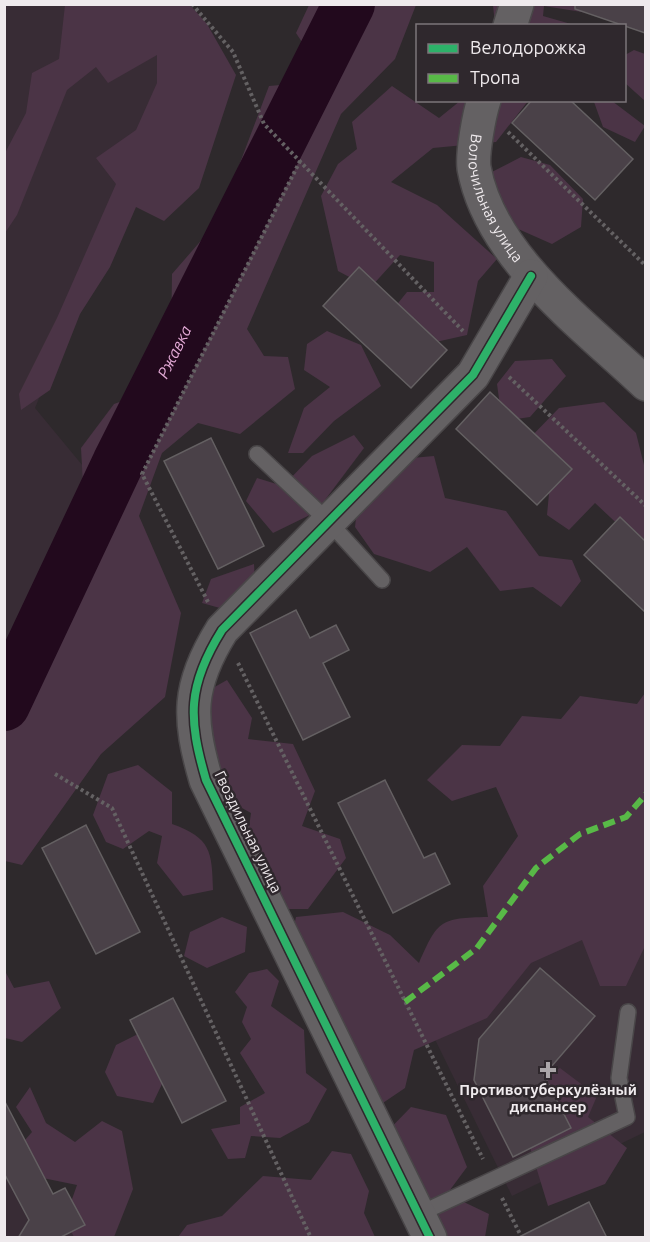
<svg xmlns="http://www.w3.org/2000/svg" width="650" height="1242" font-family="Ubuntu,sans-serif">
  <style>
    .built { fill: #382c35 }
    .green { fill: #4b3446 }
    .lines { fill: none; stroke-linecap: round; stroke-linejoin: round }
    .river { stroke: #22091d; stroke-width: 52 }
    .building { fill: #4a4148; stroke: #646062; stroke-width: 1.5 }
    .lane-casing { stroke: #494648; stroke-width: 18 }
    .secondary-casing { stroke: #494648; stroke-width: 36 }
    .path { stroke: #646163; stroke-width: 4; stroke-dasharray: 3 3; stroke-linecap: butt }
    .lane { stroke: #646163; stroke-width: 15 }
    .secondary { stroke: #646163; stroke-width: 33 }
    .quiet { stroke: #58b947; stroke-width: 6; stroke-dasharray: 12 6; stroke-linecap: butt }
    .cycleway-casing { stroke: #2f282d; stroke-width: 11 }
    .cycleway { stroke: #2db169; stroke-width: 8 }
    .poi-dot { fill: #aba6a9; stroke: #2f282d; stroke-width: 2 }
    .labels { text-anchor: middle; stroke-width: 5; stroke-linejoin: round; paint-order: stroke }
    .street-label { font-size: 15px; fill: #efeaed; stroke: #2f282d }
    .poi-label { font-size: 15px; font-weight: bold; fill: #efeaed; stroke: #2f282d }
    .water-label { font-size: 16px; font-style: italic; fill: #e2a9d5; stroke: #2f282d }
  </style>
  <rect width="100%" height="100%" fill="#2e292c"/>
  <!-- built -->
  <path class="built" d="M 5,5 L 164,5 L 192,33 L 35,408 L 107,495 L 5,742 Z
    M 624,894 L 645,922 L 645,1132 L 512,1196 L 420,1009 Z
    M 4,1100 L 53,1194 L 65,1188 L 92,1237 L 5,1237 Z"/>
  <!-- green -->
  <path class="green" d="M 65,5 L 190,5 L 207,24 L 236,75 L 199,188 L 164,221 L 136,207 L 110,267 L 80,314 L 50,390 L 21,410 L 19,394 L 57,318 L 116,184 L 96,158 L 136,130 L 157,83 L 157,55 L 108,83 L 96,67 L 67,90 L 17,215 L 5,233 L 5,153 L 26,113 L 32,73 L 59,59 Z
    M 309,5 L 416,5 L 395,59 L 341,114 L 247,329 L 264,356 L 288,357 L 295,389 L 240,434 L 198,423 L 162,453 L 139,516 L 181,613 L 165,697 L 101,754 L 22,865 L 5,861 L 5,714 L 11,707 L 25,646 L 85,522 L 81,448 L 114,404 L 142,394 L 171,345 L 172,274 L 218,221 L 269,86 L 303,83 L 315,62 L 296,33 Z
    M 493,5 L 591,5 L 588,13 L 544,6 L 543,16 L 578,26 L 495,25 Z
    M 634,50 L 645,54 L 645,101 L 625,83 L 625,55 Z
    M 392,86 L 439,118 L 460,101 L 528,101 L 496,142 L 433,148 L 391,182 L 437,205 L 497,259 L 478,281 L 467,335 L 418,346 L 386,318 L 407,292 L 434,292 L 434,262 L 400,255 L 370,288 L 338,271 L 321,196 L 338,164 L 357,149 L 352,122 Z
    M 589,101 L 612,101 L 645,126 L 635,142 L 603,127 L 594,102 Z
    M 521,157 L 550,165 L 583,199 L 581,227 L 552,244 L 500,221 L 482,177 Z
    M 327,331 L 361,345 L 381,386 L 334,421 L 303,453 L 288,453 L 304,408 L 330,387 L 304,370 L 307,344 Z
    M 552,359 L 566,376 L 530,417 L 502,421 L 497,384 L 515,361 Z
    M 604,402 L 636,433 L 645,469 L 645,554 L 642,547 L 595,503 L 569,530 L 547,515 L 551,472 L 524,444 L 559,408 Z
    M 354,435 L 364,448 L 316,512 L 273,533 L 246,501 L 257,478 L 283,486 L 312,456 Z
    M 434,456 L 445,498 L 506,511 L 539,556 L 572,560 L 581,581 L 561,607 L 533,587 L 500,591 L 467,547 L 430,572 L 374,554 L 355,527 L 358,500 L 400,459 Z
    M 254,564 L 255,583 L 227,610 L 202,603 L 211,579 Z
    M 227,680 L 252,718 L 248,739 L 293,744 L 315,791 L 302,826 L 340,839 L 346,858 L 308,909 L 280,909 L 243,870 L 251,813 L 206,788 L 204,693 Z
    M 645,693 L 645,946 L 626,986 L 600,986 L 582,940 L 531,963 L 487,1018 L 414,1050 L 405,1088 L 374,1109 L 291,939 L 296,917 L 343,912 L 390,935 L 419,963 C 438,920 440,918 488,917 L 483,886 L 518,836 L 496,787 L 452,801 L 427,780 L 462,745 L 500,746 L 522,716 L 561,719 L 580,696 L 637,704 Z
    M 138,765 L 172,792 L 172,824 C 211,838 212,851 213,890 L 183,896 L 157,863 L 162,836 L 149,831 L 123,849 L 106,842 L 93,815 L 108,774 Z
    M 222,917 L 247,927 L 245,952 L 207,968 L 184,956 L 190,932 Z
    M 267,969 L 279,981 L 271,1006 L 304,1030 L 306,1073 L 327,1089 L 309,1122 L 280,1138 L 251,1136 L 245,1158 L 228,1159 L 211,1129 L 240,1124 L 240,1107 L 265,1093 L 240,1053 L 251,1039 L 242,1022 L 247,1007 L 235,992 L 249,973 Z
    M 5,971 L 14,988 L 49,981 L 61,1008 L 22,1042 L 5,1038 Z
    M 146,1030 L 170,1067 L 153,1103 L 117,1096 L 105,1072 L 116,1045 Z
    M 560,1068 L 597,1096 L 588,1117 L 627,1148 L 605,1184 L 548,1206 L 526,1134 L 534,1081 Z
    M 30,1087 L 46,1123 L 75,1142 L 102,1121 L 122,1131 L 133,1189 L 114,1237 L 74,1237 L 65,1219 L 77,1185 L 28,1175 L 18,1148 L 32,1132 L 16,1107 Z
    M 411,1107 L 446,1115 L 467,1167 L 447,1194 L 489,1214 L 485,1237 L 429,1237 L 377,1142 Z
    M 332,1151 L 351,1154 L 369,1191 L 364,1213 L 375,1237 L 178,1237 L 187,1225 L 222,1216 L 263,1176 L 311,1180 Z"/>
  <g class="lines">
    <!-- river -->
    <path class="river" id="s1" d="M 4,705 L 118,463 L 349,4"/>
  </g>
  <!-- building -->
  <path class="building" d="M 575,4 L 645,4 L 645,33 L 575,9 Z
    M 532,100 L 570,100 L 633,159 L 595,200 L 512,123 Z
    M 359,267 L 447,350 L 411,388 L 323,306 Z
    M 490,392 L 572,469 L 537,505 L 456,429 Z
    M 211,438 L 264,546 L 218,569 L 164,461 Z
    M 620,517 L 645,541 L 645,612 L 584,555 Z
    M 296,610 L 310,638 L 336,625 L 349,650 L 323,663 L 350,717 L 303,740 L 250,633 Z
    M 385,780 L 424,858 L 435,853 L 450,884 L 393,913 L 338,803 Z
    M 86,825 L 140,932 L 96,954 L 42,848 Z
    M 540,968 L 595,1016 L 544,1075 L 571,1128 L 513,1157 L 474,1080 L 479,1039 Z
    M 173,998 L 226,1101 L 182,1123 L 130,1020 Z
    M 4,1100 L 53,1194 L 65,1188 L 85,1225 L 59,1238 L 18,1238 L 29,1220 L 4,1173 Z
    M 589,1202 L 607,1238 L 517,1238 Z"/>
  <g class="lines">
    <!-- lane casing -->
    <g class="lane-casing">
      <path id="lane" d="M 257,454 L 329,522 L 382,580
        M 419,1214 L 627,1117 L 619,1078 L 628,1012"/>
    </g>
    <!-- secondary casing -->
    <g class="secondary-casing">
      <g id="secondary">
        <path d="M 510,26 L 517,4"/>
        <path id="s2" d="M 484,100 C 479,115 472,154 474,168 C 490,257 584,325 646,384"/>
        <path d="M 430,1238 L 206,780 C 188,718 187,686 222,630 L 473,375 L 531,276"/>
      </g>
    </g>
    <!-- path -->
    <path class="path" d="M 192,4 L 233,52 L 264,124 L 463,331
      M 508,132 L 646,266
      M 509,377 L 646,506
      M 208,602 L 142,474 L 300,161
      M 238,663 L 483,1159
      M 55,774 L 112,808 L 311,1238
      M 502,1198 L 522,1238"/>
    <!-- lane -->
    <use href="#lane" class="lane"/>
    <!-- secondary -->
    <use href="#secondary" class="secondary"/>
    <!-- quiet -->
    <path class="quiet" d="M 405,1002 L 477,948 L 536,868 L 580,834 L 626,817 L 646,794"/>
    <!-- cycleway casing -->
    <g class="cycleway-casing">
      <path id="cycleway" d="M 430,1238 L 206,780 C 188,718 187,686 222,630 L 473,375 L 531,276"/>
    </g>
    <!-- cycleway -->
    <use href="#cycleway" class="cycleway"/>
  </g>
  <!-- markers -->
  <path class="poi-dot" d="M545 1061h6v6h6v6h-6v6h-6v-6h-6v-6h6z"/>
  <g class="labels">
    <!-- street labels -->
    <g class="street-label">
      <text dy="5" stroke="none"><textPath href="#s2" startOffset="104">Волочильная улица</textPath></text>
      <text transform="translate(248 832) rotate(64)" y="5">Гвоздильная улица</text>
    </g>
    <!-- poi labels -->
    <g class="poi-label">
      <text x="548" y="1095">Противотуберкулёзный<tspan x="548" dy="17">диспансер</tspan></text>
    </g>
    <!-- water labels -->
    <g class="water-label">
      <text dy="6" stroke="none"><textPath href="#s1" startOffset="392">Ржавка</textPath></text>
    </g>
  </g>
  <!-- border -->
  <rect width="650" height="1242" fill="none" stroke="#efeaed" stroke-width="12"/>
  <!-- legend -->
  <rect x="416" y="24" width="210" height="78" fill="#2f282d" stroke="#7c767a" stroke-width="1.5"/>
  <rect x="428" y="44" width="30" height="9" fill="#2db169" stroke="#7c767a" stroke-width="1.5"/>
  <text x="470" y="54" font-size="18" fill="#efeaed">Велодорожка</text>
  <rect x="428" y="74" width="30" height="9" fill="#58b947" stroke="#7c767a" stroke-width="1.5"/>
  <text x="470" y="84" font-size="18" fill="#efeaed">Тропа</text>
</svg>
